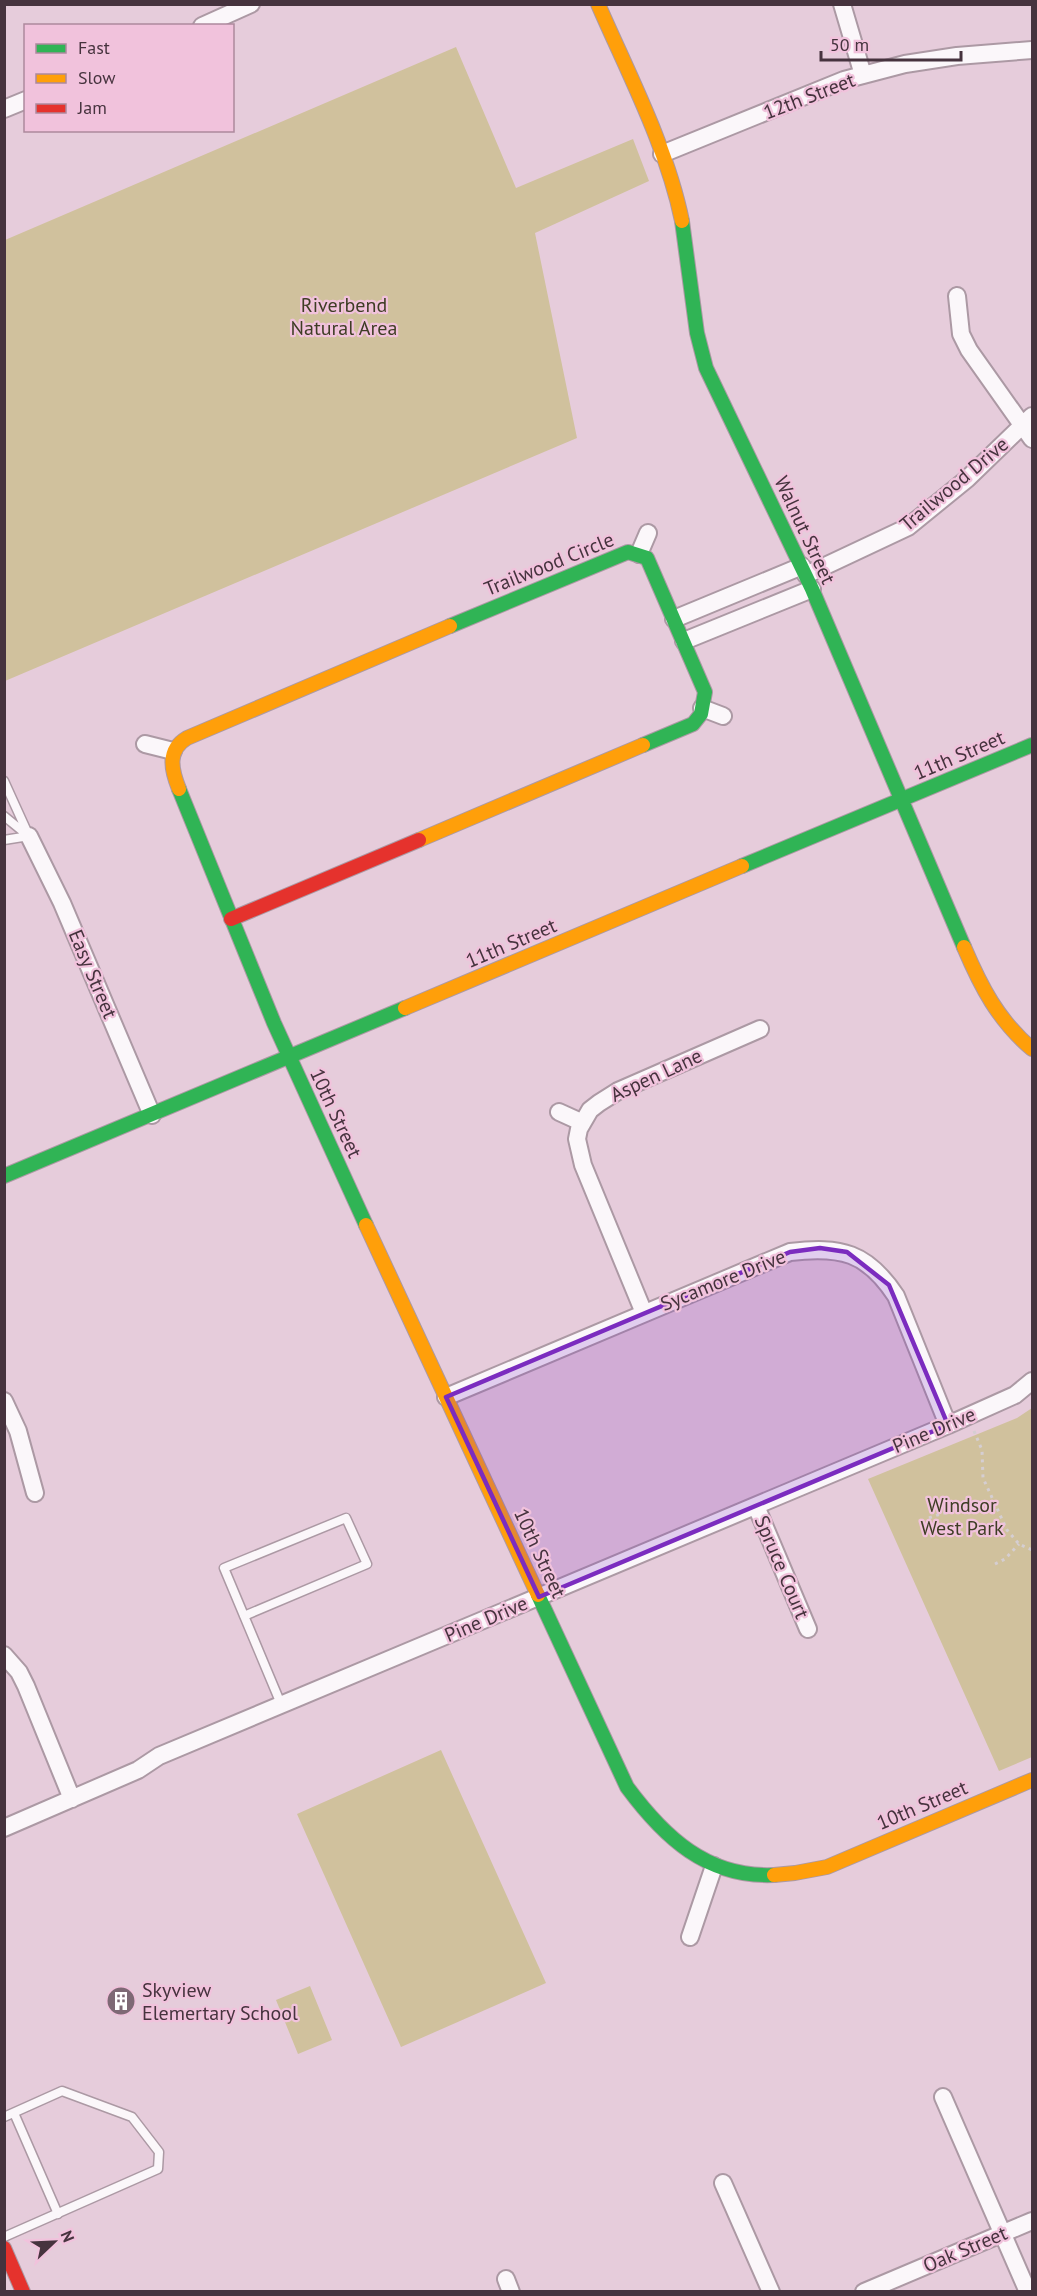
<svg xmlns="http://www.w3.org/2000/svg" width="1037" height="2296" font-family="'PT Sans',sans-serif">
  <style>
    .park { fill: #d0c19d }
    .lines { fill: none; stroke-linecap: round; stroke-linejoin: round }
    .lane-casing { stroke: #ac99a4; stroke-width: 11 }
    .street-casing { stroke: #ac99a4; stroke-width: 20 }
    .fast-casing { stroke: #ac99a4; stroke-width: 16 }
    .slow-casing { stroke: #ac99a4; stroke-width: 16 }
    .jam-casing { stroke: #ac99a4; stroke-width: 16 }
    .path { stroke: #d5ced2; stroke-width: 3; stroke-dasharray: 3 4.5; stroke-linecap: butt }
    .lane { stroke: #fbf7fa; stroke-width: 8 }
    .street { stroke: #fbf7fa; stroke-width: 16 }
    .fast { stroke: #30b455; stroke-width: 14 }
    .slow { stroke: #ff9f0a; stroke-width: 14 }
    .jam { stroke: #e5322d; stroke-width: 14 }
    .marked { fill: #7b2cbf; fill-opacity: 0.2; stroke: #7b2cbf; stroke-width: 4.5; stroke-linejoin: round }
    .labels { text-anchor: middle; stroke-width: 4.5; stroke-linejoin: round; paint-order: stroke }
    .street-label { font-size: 20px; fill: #46333e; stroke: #f1c2dc }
    .park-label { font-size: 20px; fill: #3e3d24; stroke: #f1c2dc }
    .poi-label { font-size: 20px; fill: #46333e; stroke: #f1c2dc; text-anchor: start }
  </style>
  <rect width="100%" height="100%" fill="#e6ccdb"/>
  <!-- park -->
  <path class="park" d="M 456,47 L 516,188 L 633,139 L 649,181 L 535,233 L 577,438 L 5,681 L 5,240 Z
    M 1032,1408 L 1032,1757 L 999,1771 L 868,1479 L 1017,1418 Z
    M 441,1750 L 546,1983 L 401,2047 L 297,1814 Z
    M 310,1986 L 332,2040 L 298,2054 L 276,2000 Z"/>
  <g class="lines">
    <!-- lane casing -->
    <g class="lane-casing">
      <path id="lane" d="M 4,781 L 29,836
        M 4,816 L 26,834
        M 4,840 L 29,836
        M 244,1616 L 367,1564 L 346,1518 L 224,1568 L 281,1704
        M 14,2113 L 58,2214
        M 4,2117 L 62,2091 L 132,2117 L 159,2152 L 158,2169 L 4,2237"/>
    </g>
    <!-- street casing -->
    <g class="street-casing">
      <path id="street" d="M 842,4 L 863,75
        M 202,26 L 251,4
        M 4,109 L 26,100
        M 662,154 L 844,80 L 905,64 L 957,56 L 1032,50
        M 957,296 L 961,334 L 969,350 L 1032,439
        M 639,554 L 648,533
        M 806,575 L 908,527 L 967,479 L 1032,416
        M 674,619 L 802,566
        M 684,641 L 812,589
        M 702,708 L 723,716
        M 145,744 L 173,751
        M 29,836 L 62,903 L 152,1115
        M 559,1112 L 581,1122
        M 644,1313 L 583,1165 L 577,1139 L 579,1129 L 590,1110 L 599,1103 L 618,1091 L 760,1029
        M 446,1397 L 790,1252 C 841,1246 867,1252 896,1296 L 948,1425
        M 4,1401 L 18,1431 L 35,1493
        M 756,1506 L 808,1629
        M 4,1655 L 19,1672 L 26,1686 L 72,1799
        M 4,1828 L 138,1770 L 159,1756 L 948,1425 L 1015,1395 L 1032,1381
        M 690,1937 L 714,1866
        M 943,2097 L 1028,2292
        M 723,2183 L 771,2292
        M 506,2279 L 511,2292
        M 864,2292 L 1032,2221"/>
    </g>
    <!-- fast casing -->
    <g class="fast-casing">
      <path id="fast" d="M 682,221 L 697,333 L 706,368 L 812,589 L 964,947
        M 450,626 L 628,552 L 647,558 L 705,692 L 701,714 L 693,724 L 643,745
        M 179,789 L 274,1023 L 366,1225
        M 742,866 L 1032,745
        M 4,1176 L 405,1008
        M 538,1595 L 627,1787 C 664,1837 707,1878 774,1875"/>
    </g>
    <!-- slow casing -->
    <g class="slow-casing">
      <path id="slow" d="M 598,4 C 628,73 667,147 682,221
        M 179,789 C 171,769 167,750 187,738 L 450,626
        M 419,840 L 643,745
        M 964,947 C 981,987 998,1020 1032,1049
        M 405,1008 L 742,866
        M 366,1225 L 538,1595
        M 774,1875 L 795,1873 L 827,1867 L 1032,1780"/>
    </g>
    <!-- jam casing -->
    <g class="jam-casing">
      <path id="jam" d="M 231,919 L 419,840
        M 4,2248 L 23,2292"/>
    </g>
    <!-- path -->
    <path class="path" d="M 974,1431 L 982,1450 L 983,1478 L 1007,1530 L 1019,1544 L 1032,1550
      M 929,1518 C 953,1508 972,1512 994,1502
      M 995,1564 L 1005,1559 L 1019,1544"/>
    <!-- lane -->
    <use href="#lane" class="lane"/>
    <!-- street -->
    <use href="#street" class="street"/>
    <!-- fast -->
    <use href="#fast" class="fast"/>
    <!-- slow -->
    <use href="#slow" class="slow"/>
    <!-- jam -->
    <use href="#jam" class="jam"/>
  </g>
  <!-- marked area -->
  <path class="marked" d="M 820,1248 L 847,1252 L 889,1285 L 948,1425 L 539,1597 L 446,1397 L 790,1252 Z"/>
  <!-- icons -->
  <defs>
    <g id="building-disc" transform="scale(1.5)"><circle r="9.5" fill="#7e6975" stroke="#f1c2dc"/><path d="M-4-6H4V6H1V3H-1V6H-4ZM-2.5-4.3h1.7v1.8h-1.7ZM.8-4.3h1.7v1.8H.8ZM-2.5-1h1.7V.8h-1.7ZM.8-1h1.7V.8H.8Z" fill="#fff"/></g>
  </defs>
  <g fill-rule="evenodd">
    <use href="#building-disc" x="121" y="2001"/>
  </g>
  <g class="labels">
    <!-- street labels -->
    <g class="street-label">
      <text transform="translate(809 96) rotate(-21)" y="7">12th Street</text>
      <text transform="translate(954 484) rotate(-40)" y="7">Trailwood Drive</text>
      <text transform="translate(805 530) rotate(65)" y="7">Walnut Street</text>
      <text transform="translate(549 564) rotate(-22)" y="7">Trailwood Circle</text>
      <text transform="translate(959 755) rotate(-23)" y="7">11th Street</text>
      <text transform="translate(511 943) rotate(-23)" y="7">11th Street</text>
      <text transform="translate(93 974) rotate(67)" y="7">Easy Street</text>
      <text transform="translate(656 1075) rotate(-25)" y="7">Aspen Lane</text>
      <text transform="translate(336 1113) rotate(65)" y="7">10th Street</text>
      <text transform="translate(723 1280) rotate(-22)" y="7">Sycamore Drive</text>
      <text transform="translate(934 1430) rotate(-23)" y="7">Pine Drive</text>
      <text transform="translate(540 1553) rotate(65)" y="7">10th Street</text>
      <text transform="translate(782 1567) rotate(67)" y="7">Spruce Court</text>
      <text transform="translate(486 1619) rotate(-23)" y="7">Pine Drive</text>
      <text transform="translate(922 1805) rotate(-23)" y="7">10th Street</text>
      <text transform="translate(965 2249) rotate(-23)" y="7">Oak Street</text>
    </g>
    <!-- park labels -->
    <g class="park-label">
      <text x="344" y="312">Riverbend<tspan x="344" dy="23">Natural Area</tspan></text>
      <text x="962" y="1512">Windsor<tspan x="962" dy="23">West Park</tspan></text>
    </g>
    <!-- poi labels -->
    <g class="poi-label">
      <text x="142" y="1997">Skyview<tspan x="142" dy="23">Elemertary School</tspan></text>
    </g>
  </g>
  <!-- border -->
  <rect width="1037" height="2296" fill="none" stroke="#46333e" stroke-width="12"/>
  <!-- legend -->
  <rect x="24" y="24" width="210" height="108" fill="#f1c2dc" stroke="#ad899d" stroke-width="1.5"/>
  <rect x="36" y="44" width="30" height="9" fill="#30b455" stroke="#ad899d" stroke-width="1.5"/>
  <text x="78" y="54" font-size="18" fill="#46333e">Fast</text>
  <rect x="36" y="74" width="30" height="9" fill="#ff9f0a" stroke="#ad899d" stroke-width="1.5"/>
  <text x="78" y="84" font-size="18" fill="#46333e">Slow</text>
  <rect x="36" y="104" width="30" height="9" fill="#e5322d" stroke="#ad899d" stroke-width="1.5"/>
  <text x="78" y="114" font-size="18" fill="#46333e">Jam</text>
  <!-- north arrow -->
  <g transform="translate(54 2242) rotate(67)" stroke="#f1c2dc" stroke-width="4.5" paint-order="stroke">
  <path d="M0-4.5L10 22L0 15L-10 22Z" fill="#46333e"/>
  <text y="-9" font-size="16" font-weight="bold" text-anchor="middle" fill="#46333e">N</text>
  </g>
  <!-- scale -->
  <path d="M821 51v9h140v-9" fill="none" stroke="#46333e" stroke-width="3"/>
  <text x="830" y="51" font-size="18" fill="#46333e" stroke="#f1c2dc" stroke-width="4.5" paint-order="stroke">50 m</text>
</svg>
